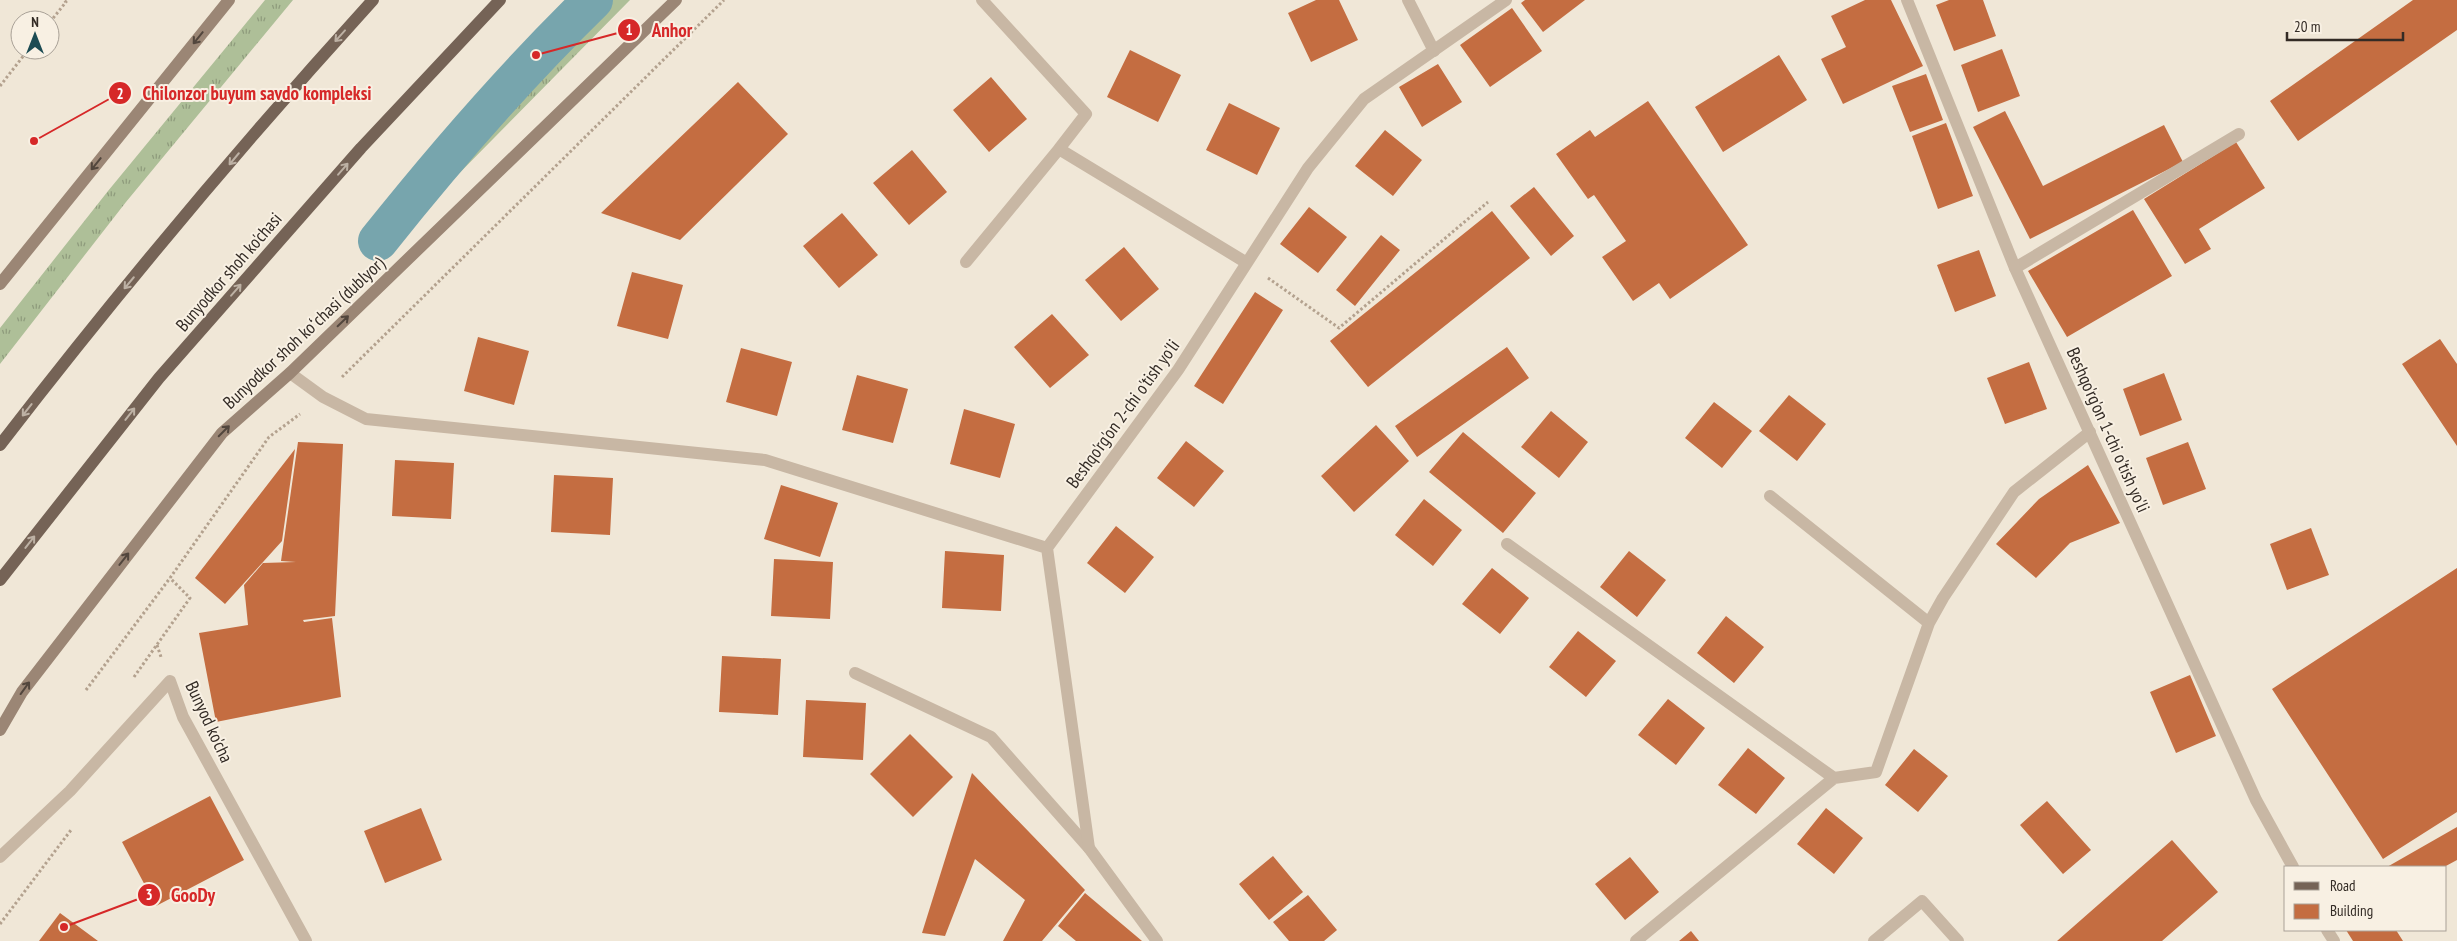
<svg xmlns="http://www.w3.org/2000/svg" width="2457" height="941" font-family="'PT Sans Narrow',sans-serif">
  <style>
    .grass { fill: url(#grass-tufts) }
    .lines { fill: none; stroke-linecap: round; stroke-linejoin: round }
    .canal { stroke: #77a5ad; stroke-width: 40 }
    .building { fill: #c46d41 }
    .path { stroke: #b3a18e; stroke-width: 3; stroke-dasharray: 2.5 2.5; stroke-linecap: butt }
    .lane { stroke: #c8b7a4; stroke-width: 12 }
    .street { stroke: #c8b7a4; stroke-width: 12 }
    .secondary { stroke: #9b8675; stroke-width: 12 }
    .primary { stroke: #756356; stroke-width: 12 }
    .oneway { stroke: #bdb1a4 }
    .oneway2 { stroke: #52463d }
    .labels { text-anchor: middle; stroke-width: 4; stroke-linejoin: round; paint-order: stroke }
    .street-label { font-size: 18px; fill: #332b25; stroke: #f8f0e3 }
    .leader { fill: none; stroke: #d62828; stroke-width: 2 }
    .callout-dot { fill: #d62828; stroke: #f8f0e3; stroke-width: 2 }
    .mark-label { font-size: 15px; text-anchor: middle; font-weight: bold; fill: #fff }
    .callout-label { font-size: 19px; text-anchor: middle; font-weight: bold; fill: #d62828; stroke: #f8f0e3; stroke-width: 4; stroke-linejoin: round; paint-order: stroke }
  </style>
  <defs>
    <pattern id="grass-tufts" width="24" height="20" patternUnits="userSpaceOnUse" patternTransform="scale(1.25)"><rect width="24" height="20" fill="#aebf98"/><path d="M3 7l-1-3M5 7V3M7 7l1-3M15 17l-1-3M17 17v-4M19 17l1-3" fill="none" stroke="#8e9b7c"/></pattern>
  </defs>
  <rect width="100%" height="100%" fill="#f0e7d7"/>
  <!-- grass -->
  <path class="grass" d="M 265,0 L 293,0 L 126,202 L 0,364 L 0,328 L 108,191 Z
    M 604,0 L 630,0 L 427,206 L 415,207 L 533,71 Z"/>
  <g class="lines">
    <!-- canal -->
    <path class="canal" d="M 378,241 C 445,157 516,75 593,0"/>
  </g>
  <!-- building -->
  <path class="building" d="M 1316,0 L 1339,0 L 1358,40 L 1311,62 L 1288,13 Z
    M 1525,0 L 1585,0 L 1543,32 L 1521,3 Z
    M 1865,0 L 1891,0 L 1923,66 L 1843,104 L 1821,59 L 1846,47 L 1831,16 Z
    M 1949,0 L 1983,0 L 1996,36 L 1954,51 L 1936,5 Z
    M 2413,0 L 2457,0 L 2457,30 L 2298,141 L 2270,101 Z
    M 1512,8 L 1542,51 L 1490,87 L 1460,45 Z
    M 2002,49 L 2020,96 L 1978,112 L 1961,65 Z
    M 1130,50 L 1181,75 L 1158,122 L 1107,97 Z
    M 1779,55 L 1807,100 L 1723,152 L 1695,107 Z
    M 1438,64 L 1462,102 L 1422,127 L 1399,87 Z
    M 1926,74 L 1943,120 L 1910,132 L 1892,86 Z
    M 991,77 L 1027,119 L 989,152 L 953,110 Z
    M 738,82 L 788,134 L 680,240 L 601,213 Z
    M 1648,101 L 1748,245 L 1670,299 L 1659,283 L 1633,301 L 1602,257 L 1626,241 L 1594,195 L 1588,199 L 1556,154 L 1590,130 L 1595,137 Z
    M 1229,103 L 1280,128 L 1257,175 L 1206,150 Z
    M 2005,111 L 2043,186 L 2164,125 L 2183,162 L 2030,239 L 1973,127 Z
    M 1946,123 L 1973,196 L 1938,209 L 1912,136 Z
    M 1385,130 L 1422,160 L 1393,196 L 1355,166 Z
    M 2236,142 L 2265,188 L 2199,229 L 2211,249 L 2185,264 L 2144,199 Z
    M 912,150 L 947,192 L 909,225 L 873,183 Z
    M 1534,187 L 1574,236 L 1551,256 L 1510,206 Z
    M 1309,207 L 1347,237 L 1318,273 L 1280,244 Z
    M 2133,210 L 2172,276 L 2067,337 L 2028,271 Z
    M 1492,211 L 1530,258 L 1368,387 L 1330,341 Z
    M 842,213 L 878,255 L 839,288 L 803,246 Z
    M 1381,235 L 1400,250 L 1355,306 L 1336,290 Z
    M 1124,247 L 1159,289 L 1121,321 L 1085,280 Z
    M 1979,250 L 1996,296 L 1955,312 L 1937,265 Z
    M 632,272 L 683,285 L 668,339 L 617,326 Z
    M 1255,292 L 1283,310 L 1223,404 L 1194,386 Z
    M 1052,314 L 1089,355 L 1050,388 L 1014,347 Z
    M 478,337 L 529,351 L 514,405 L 464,391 Z
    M 2440,339 L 2457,364 L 2457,446 L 2402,364 Z
    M 1507,347 L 1529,378 L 1417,457 L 1395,426 Z
    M 741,348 L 792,362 L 777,416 L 726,402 Z
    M 2029,362 L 2047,409 L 2005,424 L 1987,378 Z
    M 2164,373 L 2182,420 L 2140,436 L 2123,389 Z
    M 857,375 L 908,389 L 893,443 L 842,430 Z
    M 1789,395 L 1826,424 L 1797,461 L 1759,431 Z
    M 1714,402 L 1752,431 L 1722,468 L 1685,438 Z
    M 964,409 L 1015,424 L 1000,478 L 950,464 Z
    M 1551,411 L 1588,442 L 1559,478 L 1521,447 Z
    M 1376,425 L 1409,461 L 1354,512 L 1321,476 Z
    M 1463,432 L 1536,493 L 1503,533 L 1429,472 Z
    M 1186,441 L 1224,471 L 1194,507 L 1157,478 Z
    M 298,442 L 343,444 L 335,616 L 303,620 L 304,622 L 332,618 L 341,697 L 216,722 L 199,633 L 248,625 L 244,585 L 263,563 L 296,562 L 281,561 Z
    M 2188,442 L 2206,489 L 2163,505 L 2146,458 Z
    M 295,449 L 282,541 L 225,604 L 195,578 Z
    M 395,460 L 454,463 L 451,519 L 392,516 Z
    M 2088,465 L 2120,523 L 2070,543 L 2036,578 L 1996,544 L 2039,499 Z
    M 554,475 L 613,478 L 610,535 L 551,532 Z
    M 781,485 L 838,503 L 820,557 L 764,539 Z
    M 1424,499 L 1462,530 L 1433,566 L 1395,535 Z
    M 1116,526 L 1154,557 L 1125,593 L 1087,563 Z
    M 2311,528 L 2329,575 L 2287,590 L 2270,544 Z
    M 945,551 L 1004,555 L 1001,611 L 942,608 Z
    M 1629,551 L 1666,580 L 1637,617 L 1600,587 Z
    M 774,559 L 833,562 L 830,619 L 771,616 Z
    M 1492,568 L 1529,598 L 1500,634 L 1462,604 Z
    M 2457,568 L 2457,812 L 2383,859 L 2272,689 Z
    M 1726,616 L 1764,647 L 1734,683 L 1697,653 Z
    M 1578,631 L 1616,661 L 1586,697 L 1549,667 Z
    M 722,656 L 781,659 L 778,715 L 719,712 Z
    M 2190,675 L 2216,736 L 2176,753 L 2150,692 Z
    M 1668,699 L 1705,728 L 1676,765 L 1638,735 Z
    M 806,700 L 866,703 L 863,760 L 803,757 Z
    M 910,734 L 953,777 L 913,817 L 870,774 Z
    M 1748,748 L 1785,778 L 1756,814 L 1718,785 Z
    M 1914,749 L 1948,776 L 1918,812 L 1885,785 Z
    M 972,773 L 1085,890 L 1042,941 L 1003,941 L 1025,900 L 975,859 L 945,936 L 922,933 Z
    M 210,796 L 244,860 L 156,906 L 122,842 Z
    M 2047,801 L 2091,850 L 2063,874 L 2020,825 Z
    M 421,808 L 442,860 L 385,883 L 364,831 Z
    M 1826,808 L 1863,838 L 1834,874 L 1797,844 Z
    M 2457,827 L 2457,860 L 2444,867 L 2387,867 Z
    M 2172,840 L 2218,892 L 2162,941 L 2057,941 Z
    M 1273,856 L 1303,892 L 1269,920 L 1239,884 Z
    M 1630,857 L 1659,892 L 1625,920 L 1595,884 Z
    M 1085,893 L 1142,941 L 1076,941 L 1058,926 Z
    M 1308,895 L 1337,930 L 1324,941 L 1289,941 L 1273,922 Z
    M 60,913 L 98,941 L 39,941 Z
    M 2346,930 L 2396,930 L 2403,941 L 2353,941 Z
    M 1691,931 L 1699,941 L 1679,941 Z"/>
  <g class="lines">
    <!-- path -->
    <path class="path" d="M 50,22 L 66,2 L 64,0
      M 0,86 L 28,50
      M 1268,278 L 1339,328 L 1488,202
      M 342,377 L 724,0
      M 157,645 L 161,657
      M 134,677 L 190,598 L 170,578
      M 86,690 L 170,578 L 269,437 L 300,414
      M 0,924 L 71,830"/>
    <!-- lane -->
    <path class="lane" d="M 1408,0 L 1434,51
      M 2015,268 L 2239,134
      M 1770,496 L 1929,623
      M 1507,544 L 1834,778 L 1876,772 L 1929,623 L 1943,598 L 2014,492 L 2090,432
      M 855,673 L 991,737 L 1089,848
      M 1636,941 L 1834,778
      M 1874,941 L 1922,901 L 1958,941"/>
    <!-- street -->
    <path class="street" d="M 982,0 L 1086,114 L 1059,149 L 1247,263
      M 1907,0 L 2015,268 L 2256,800 L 2293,867
      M 966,262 L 1059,149
      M 290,373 L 323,397 L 366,419 L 765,460 L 1047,548
      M 0,857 L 70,791 L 170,681 L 183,717 L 306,941
      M 2327,930 L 2334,941
      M 1157,941 L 1089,848 L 1047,548 L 1178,370 L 1308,168 L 1364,99 L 1506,0"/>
    <!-- secondary -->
    <path class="secondary" d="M 0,284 L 229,0
      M 0,730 L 22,692 L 222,433 L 290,373 L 676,0"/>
    <!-- primary -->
    <path class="primary" d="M 0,445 C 118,292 243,143 373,0
      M 0,580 L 159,378 L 361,148 L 500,0"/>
  </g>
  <!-- one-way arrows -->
  <defs><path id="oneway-shaft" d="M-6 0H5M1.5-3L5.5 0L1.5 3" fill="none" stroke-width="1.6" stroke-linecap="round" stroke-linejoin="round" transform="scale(1.25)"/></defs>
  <g class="oneway">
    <use href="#oneway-shaft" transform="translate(340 36) rotate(132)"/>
    <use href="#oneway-shaft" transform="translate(234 159) rotate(130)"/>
    <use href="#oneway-shaft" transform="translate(343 169) rotate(-49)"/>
    <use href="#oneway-shaft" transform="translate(129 283) rotate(130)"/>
    <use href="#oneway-shaft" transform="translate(236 290) rotate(-49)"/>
    <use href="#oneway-shaft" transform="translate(27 410) rotate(128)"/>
    <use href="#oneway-shaft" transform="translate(130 414) rotate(-52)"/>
    <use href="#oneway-shaft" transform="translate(30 542) rotate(-52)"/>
  </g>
  <g class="oneway2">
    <use href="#oneway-shaft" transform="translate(198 38) rotate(129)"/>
    <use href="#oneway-shaft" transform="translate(96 164) rotate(129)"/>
    <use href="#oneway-shaft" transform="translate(343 321) rotate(-44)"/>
    <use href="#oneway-shaft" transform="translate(224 431) rotate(-45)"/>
    <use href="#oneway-shaft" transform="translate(124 559) rotate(-52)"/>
    <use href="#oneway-shaft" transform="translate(25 688) rotate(-54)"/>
  </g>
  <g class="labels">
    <!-- street labels -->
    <g class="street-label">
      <text transform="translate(229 272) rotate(-49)" y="6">Bunyodkor shoh ko'chasi</text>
      <text transform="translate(304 333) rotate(-43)" y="6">Bunyodkor shoh koʻchasi (dublyor)</text>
      <text transform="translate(1123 414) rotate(-54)" y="6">Beshqo'rg'on 2-chi o'tish yo'li</text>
      <text transform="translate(2108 430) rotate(66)" y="6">Beshqo'rg'on 1-chi o'tish yo'li</text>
      <text transform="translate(209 722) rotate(65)" y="6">Bunyod ko'cha</text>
    </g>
  </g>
  <!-- callouts -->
  <path class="leader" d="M536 55L629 30M34 141L120 93M64 927L149 895"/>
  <g class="callout-dot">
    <circle cx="536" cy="55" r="5"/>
    <circle cx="34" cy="141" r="5"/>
    <circle cx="64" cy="927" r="5"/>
    <circle cx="629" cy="30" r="12"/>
    <circle cx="120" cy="93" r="12"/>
    <circle cx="149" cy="895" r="12"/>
  </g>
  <g class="mark-label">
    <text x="629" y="35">1</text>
    <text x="120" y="99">2</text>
    <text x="149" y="900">3</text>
  </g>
  <g class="callout-label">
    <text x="672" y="37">Anhor</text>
    <text x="257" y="100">Chilonzor buyum savdo kompleksi</text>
    <text x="193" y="902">GooDy</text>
  </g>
  <!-- legend -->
  <rect x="2284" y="866" width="162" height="65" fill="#f8f0e3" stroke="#a9a197"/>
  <rect x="2294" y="882" width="25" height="8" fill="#756356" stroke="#a9a197"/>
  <text x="2330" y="891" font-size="15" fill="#332b25">Road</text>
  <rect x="2294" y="904" width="25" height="15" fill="#c46d41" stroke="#a9a197"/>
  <text x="2330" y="916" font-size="15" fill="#332b25">Building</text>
  <!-- north arrow -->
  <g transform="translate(35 35)"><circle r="24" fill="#f8f0e3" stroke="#a9a197"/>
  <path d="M0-4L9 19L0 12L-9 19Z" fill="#1c4b53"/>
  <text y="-8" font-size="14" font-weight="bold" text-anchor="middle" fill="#332b25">N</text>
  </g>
  <!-- scale -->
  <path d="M2287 32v8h116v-8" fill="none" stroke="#332b25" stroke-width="2.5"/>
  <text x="2294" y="32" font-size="15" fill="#332b25" stroke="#f8f0e3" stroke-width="4" paint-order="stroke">20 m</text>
</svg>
